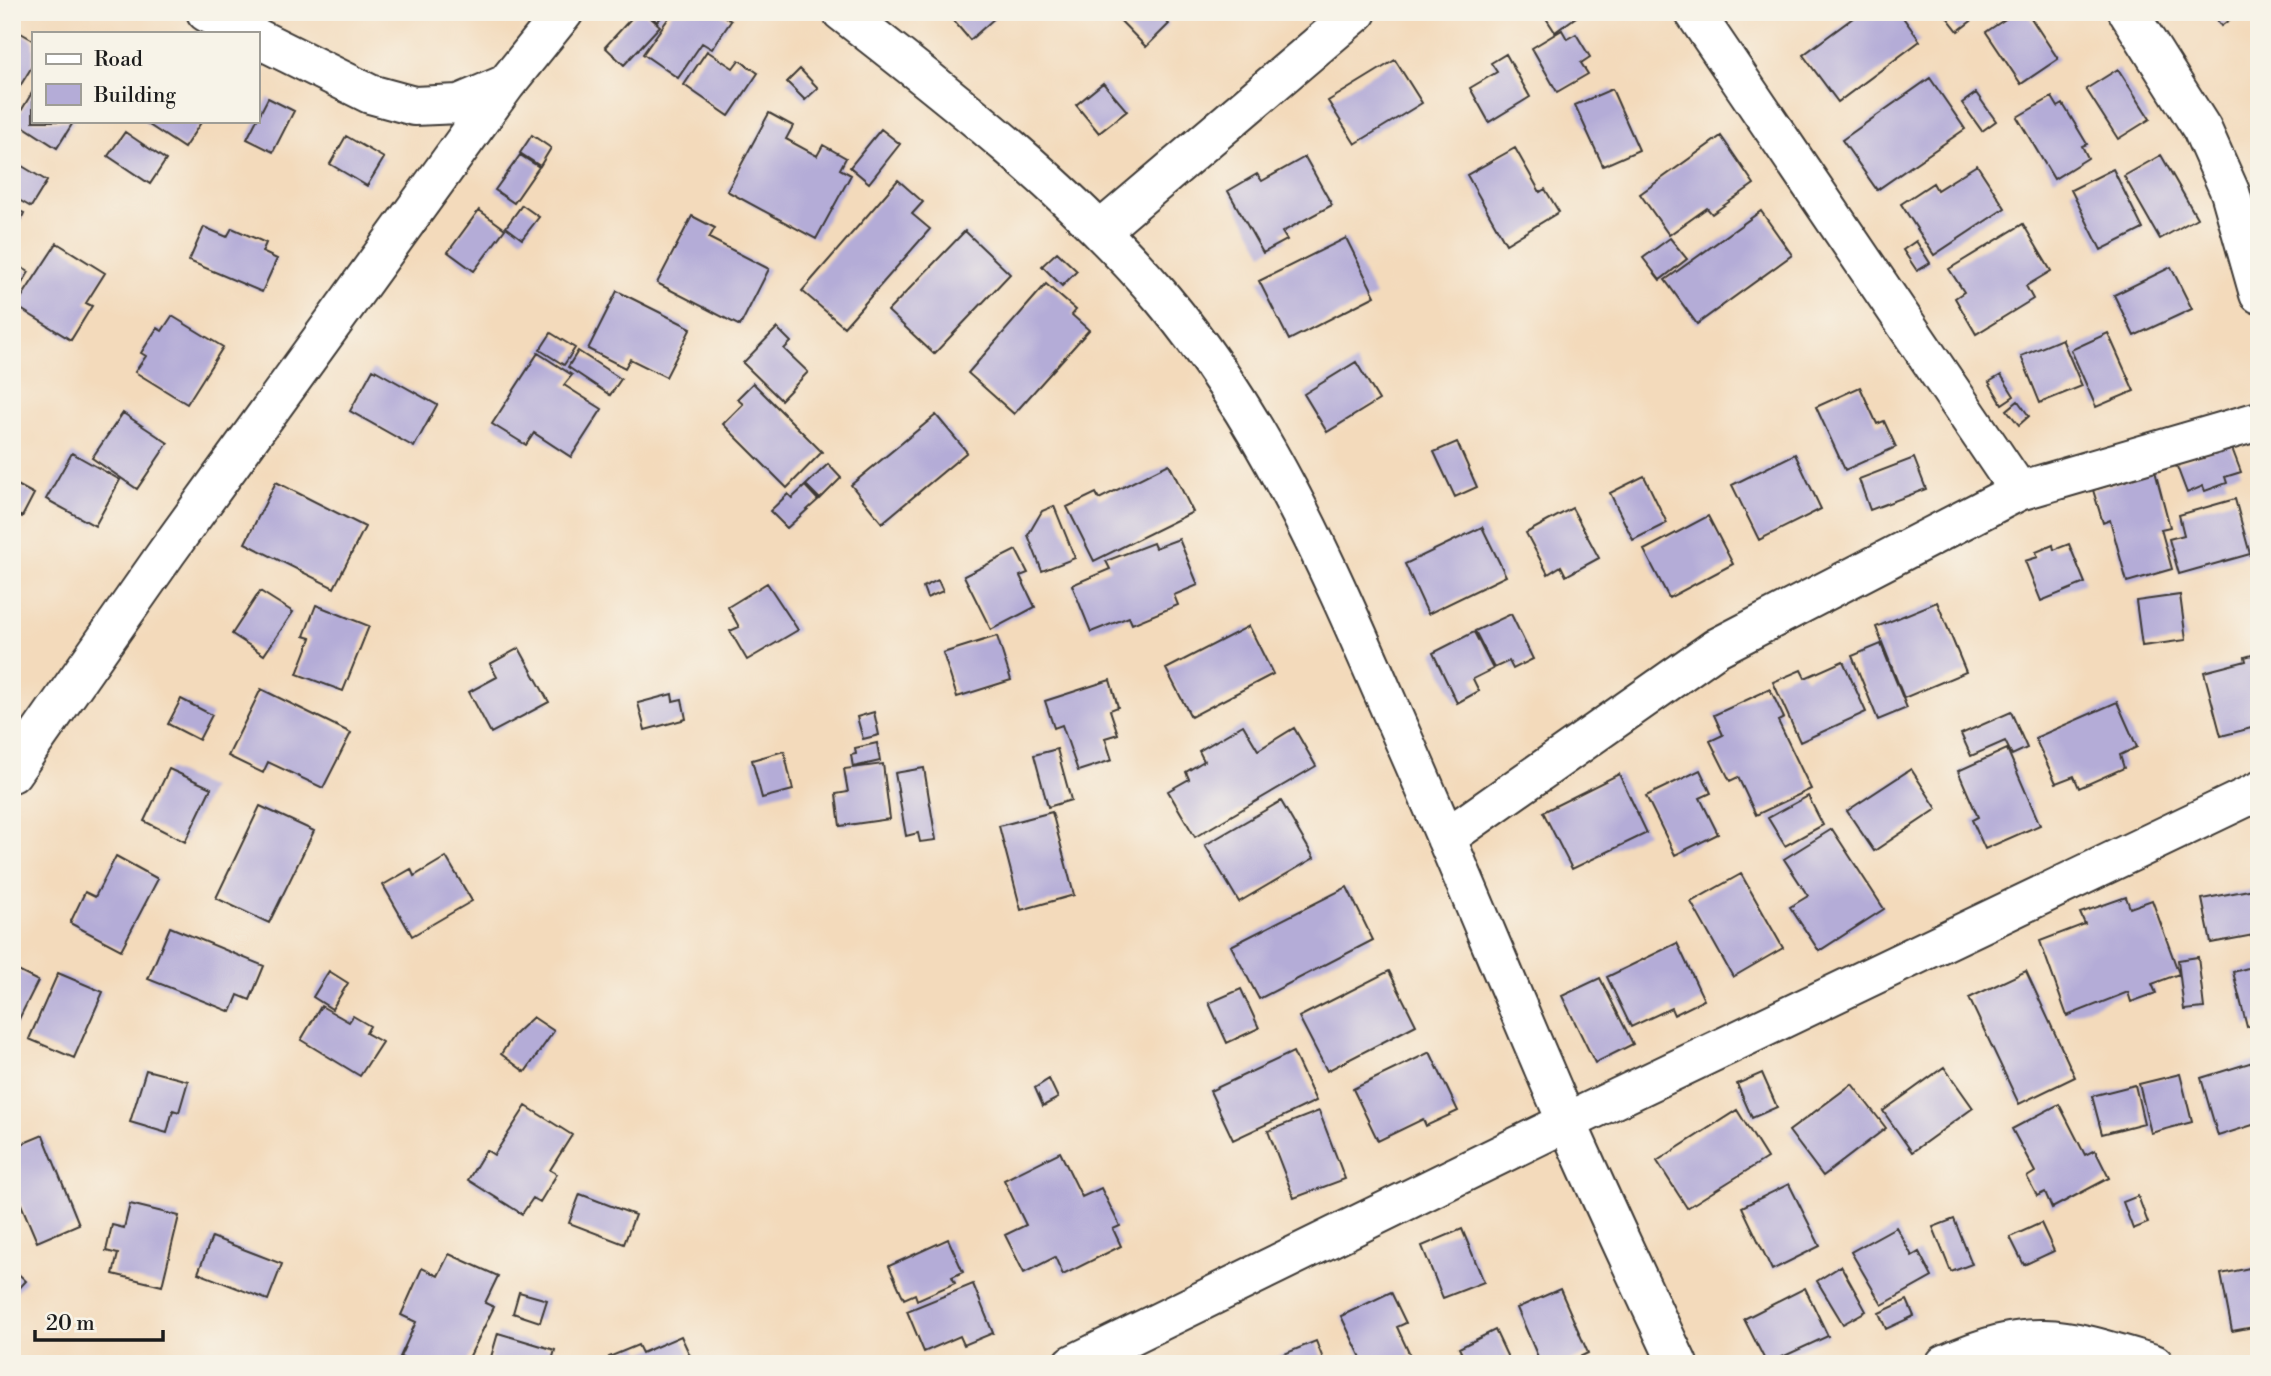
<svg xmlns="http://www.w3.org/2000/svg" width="2271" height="1376" font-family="'Libre Bodoni',serif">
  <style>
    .building { fill: #b4acd7 }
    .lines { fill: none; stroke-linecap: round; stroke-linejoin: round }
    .minor-casing { stroke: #3c3834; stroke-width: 42 }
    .tertiary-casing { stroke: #3c3834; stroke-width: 42 }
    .minor { stroke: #fff; stroke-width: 38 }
    .tertiary { stroke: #fff; stroke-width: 38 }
  </style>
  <rect width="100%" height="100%" fill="#f7f3e8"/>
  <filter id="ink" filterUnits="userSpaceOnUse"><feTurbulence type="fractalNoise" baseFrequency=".0143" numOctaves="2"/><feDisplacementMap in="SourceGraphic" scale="14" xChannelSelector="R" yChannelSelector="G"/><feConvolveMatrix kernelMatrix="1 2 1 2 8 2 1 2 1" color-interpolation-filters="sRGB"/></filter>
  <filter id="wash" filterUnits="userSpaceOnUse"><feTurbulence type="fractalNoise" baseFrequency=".00686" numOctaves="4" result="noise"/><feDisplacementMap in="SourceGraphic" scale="28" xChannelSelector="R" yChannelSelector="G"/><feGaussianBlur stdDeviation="1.57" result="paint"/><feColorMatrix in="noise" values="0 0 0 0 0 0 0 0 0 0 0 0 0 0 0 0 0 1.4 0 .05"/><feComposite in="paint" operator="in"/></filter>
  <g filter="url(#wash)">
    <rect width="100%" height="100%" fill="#f3dabb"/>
    <g id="blocks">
      <!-- building -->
      <path class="building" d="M 637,12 L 644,12 L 660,26 L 624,65 L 605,47 Z
        M 647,12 L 666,12 L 657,22 Z
        M 673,12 L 718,12 L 731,21 L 712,49 L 702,43 L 678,78 L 643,54 Z
        M 946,12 L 992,12 L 996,17 L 970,40 Z
        M 1112,12 L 1167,12 L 1161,17 L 1169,24 L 1146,47 Z
        M 1542,12 L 1583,12 L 1555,32 Z
        M 1861,12 L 1899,12 L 1920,41 L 1838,102 L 1803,55 Z
        M 1943,12 L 1983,12 L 1958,31 Z
        M 2016,12 L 2027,12 L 2058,59 L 2021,84 L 1986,32 Z
        M 2212,12 L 2240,12 L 2221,26 Z
        M 12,28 L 33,40 L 33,65 L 12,99 Z
        M 1562,30 L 1567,39 L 1576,34 L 1590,57 L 1581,63 L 1588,74 L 1557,92 L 1532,48 Z
        M 707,51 L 733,68 L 739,60 L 758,73 L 729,116 L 684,85 Z
        M 1506,54 L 1530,97 L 1489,122 L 1470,88 L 1497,72 L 1491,63 Z
        M 1395,60 L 1422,103 L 1355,144 L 1328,101 Z
        M 800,69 L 818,88 L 805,100 L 787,82 Z
        M 2118,69 L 2150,119 L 2118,139 L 2086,89 Z
        M 1930,78 L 1965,129 L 1877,190 L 1842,140 Z
        M 1103,83 L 1127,111 L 1099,133 L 1076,105 Z
        M 1612,89 L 1639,150 L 1603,166 L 1575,105 Z
        M 33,91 L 33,121 L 74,121 L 57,148 L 15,121 Z
        M 1976,93 L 1996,121 L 1982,131 L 1962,103 Z
        M 2052,97 L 2058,107 L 2063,104 L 2087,144 L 2082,146 L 2088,158 L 2054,179 L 2017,117 Z
        M 268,98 L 294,111 L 273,152 L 247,139 Z
        M 769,113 L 793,126 L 786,139 L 817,156 L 823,145 L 846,158 L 840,169 L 851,175 L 816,239 L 727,191 Z
        M 143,121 L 202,121 L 184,148 Z
        M 881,129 L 900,144 L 869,183 L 850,167 Z
        M 125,132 L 166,160 L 150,184 L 108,156 Z
        M 532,135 L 551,148 L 540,166 L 520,153 Z
        M 346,136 L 384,158 L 367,186 L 330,164 Z
        M 1721,136 L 1754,184 L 1712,214 L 1707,208 L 1669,235 L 1640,194 Z
        M 1515,148 L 1540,192 L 1545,189 L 1559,212 L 1506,244 L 1467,175 Z
        M 520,155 L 539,167 L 514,203 L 495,190 Z
        M 2161,155 L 2197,218 L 2160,239 L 2124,176 Z
        M 1305,157 L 1332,205 L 1282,232 L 1287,240 L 1263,253 L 1228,191 L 1257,174 L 1262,181 Z
        M 12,160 L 47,181 L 31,207 L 12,196 Z
        M 1977,165 L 2005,208 L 1934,255 L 1901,204 L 1933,183 L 1937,190 Z
        M 2113,169 L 2143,229 L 2101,250 L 2071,190 Z
        M 898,180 L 923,202 L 912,214 L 930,229 L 844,327 L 802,291 Z
        M 522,205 L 539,217 L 522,239 L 506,227 Z
        M 12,208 L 24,213 L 12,239 Z
        M 479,210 L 505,229 L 474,271 L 448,252 Z
        M 1761,211 L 1792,255 L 1697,324 L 1665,280 Z
        M 692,216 L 715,228 L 709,238 L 769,269 L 740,326 L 657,283 Z
        M 2023,224 L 2051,271 L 2026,286 L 2033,299 L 1976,334 L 1955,298 L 1964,292 L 1949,269 Z
        M 204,227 L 227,237 L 232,228 L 266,243 L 262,252 L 277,259 L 262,292 L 189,261 Z
        M 965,231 L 1010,274 L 934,354 L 888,311 Z
        M 1346,238 L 1375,296 L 1289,340 L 1259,281 Z
        M 1670,238 L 1687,259 L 1660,280 L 1643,258 Z
        M 1916,241 L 1930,263 L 1917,271 L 1903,250 Z
        M 57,243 L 105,273 L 86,303 L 92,306 L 71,340 L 16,306 Z
        M 1057,252 L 1077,271 L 1062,286 L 1042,266 Z
        M 14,263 L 29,272 L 14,296 L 12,266 Z
        M 2171,267 L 2192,309 L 2134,336 L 2114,295 Z
        M 1046,284 L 1076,310 L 1072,315 L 1089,330 L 1014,414 L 968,373 Z
        M 617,291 L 691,328 L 666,377 L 630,359 L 625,368 L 588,349 Z
        M 172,316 L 223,347 L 187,404 L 135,372 L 146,356 L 141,353 L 157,328 L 162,331 Z
        M 777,328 L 791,342 L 784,349 L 808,372 L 781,400 L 743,363 Z
        M 551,333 L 575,348 L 564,365 L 540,350 Z
        M 2108,333 L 2134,391 L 2096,407 L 2071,350 Z
        M 2062,339 L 2082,386 L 2040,403 L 2021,356 Z
        M 578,351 L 621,379 L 610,395 L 568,367 Z
        M 538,353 L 572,375 L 564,385 L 602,409 L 571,457 L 534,433 L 526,445 L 492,424 Z
        M 1356,362 L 1379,400 L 1327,432 L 1304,394 Z
        M 373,369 L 437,405 L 414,447 L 350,411 Z
        M 2001,375 L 2014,396 L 2002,404 L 1989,382 Z
        M 753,383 L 822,452 L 787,488 L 723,424 L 743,404 L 737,399 Z
        M 1860,387 L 1877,424 L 1884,421 L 1896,447 L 1845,470 L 1816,407 Z
        M 2018,401 L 2029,416 L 2019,425 L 2007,410 Z
        M 123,413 L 168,443 L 137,489 L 92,458 Z
        M 936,415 L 967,452 L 882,523 L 851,485 Z
        M 1457,442 L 1477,487 L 1455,497 L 1434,452 Z
        M 2230,443 L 2241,472 L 2225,477 L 2227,483 L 2205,491 L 2203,486 L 2187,493 L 2176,464 Z
        M 72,453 L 120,480 L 95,526 L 46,499 Z
        M 1795,454 L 1821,509 L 1759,540 L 1732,485 Z
        M 1914,458 L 1926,489 L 1870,510 L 1859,479 Z
        M 828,464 L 841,478 L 820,499 L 806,485 Z
        M 1169,464 L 1193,512 L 1094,561 L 1067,507 L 1096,493 L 1099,499 Z
        M 2155,471 L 2170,527 L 2161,529 L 2172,569 L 2127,582 L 2110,520 L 2103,523 L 2093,490 Z
        M 1644,476 L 1667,523 L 1633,540 L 1610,493 Z
        M 12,482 L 34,494 L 22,517 L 12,512 Z
        M 276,482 L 365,527 L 334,588 L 245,543 Z
        M 805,486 L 818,500 L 787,528 L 770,511 L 788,494 L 792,498 Z
        M 2235,499 L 2250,554 L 2179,574 L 2169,539 L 2184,535 L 2179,515 Z
        M 1054,506 L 1075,558 L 1042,571 L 1028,535 L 1042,511 Z
        M 1572,508 L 1599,558 L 1566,576 L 1561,566 L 1548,574 L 1526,533 Z
        M 1708,516 L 1733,564 L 1669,598 L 1644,550 Z
        M 1482,527 L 1506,576 L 1428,614 L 1405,564 Z
        M 1179,539 L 1198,585 L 1174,595 L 1178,605 L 1132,624 L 1129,617 L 1091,632 L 1072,585 L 1110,569 L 1106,561 L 1153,543 L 1155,548 Z
        M 2069,544 L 2085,583 L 2041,601 L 2025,561 L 2038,557 L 2036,552 L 2053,545 L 2054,550 Z
        M 1016,550 L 1028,573 L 1020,576 L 1035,607 L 991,630 L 964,576 Z
        M 938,580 L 943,591 L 927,598 L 923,587 Z
        M 767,583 L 798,630 L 747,660 L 730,631 L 739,627 L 728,607 Z
        M 260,591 L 293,612 L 264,655 L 232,634 Z
        M 2180,595 L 2186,640 L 2142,646 L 2136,601 Z
        M 1937,602 L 1966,672 L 1904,698 L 1876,627 Z
        M 316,605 L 369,626 L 343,691 L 297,674 L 311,638 L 304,636 Z
        M 1511,614 L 1533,659 L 1513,669 L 1509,661 L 1494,668 L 1475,631 Z
        M 1249,626 L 1273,674 L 1191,717 L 1166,669 Z
        M 1474,632 L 1493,669 L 1473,679 L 1479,691 L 1457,703 L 1433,653 Z
        M 997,636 L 1011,680 L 957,697 L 943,653 Z
        M 1881,644 L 1907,708 L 1878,720 L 1852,656 Z
        M 519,648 L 549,702 L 491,733 L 469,692 L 497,677 L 490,664 Z
        M 2259,653 L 2259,726 L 2221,736 L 2204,672 L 2246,661 L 2245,657 Z
        M 1843,661 L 1866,712 L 1800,742 L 1773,682 L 1801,670 L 1805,678 Z
        M 1110,680 L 1118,707 L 1110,710 L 1118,734 L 1105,738 L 1112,760 L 1078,771 L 1062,725 L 1054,728 L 1045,701 Z
        M 261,689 L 351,733 L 323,788 L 268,762 L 263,773 L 228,756 Z
        M 1770,689 L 1784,718 L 1778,721 L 1811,789 L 1756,815 L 1738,777 L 1730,781 L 1710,741 L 1723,735 L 1714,715 Z
        M 672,694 L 673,701 L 682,699 L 686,719 L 645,730 L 638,703 Z
        M 181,699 L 212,715 L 199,740 L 168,724 Z
        M 2117,702 L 2137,747 L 2120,755 L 2124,768 L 2079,788 L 2074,776 L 2056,783 L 2035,738 Z
        M 874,712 L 879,735 L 863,739 L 857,717 Z
        M 2011,712 L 2027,748 L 2012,755 L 2005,741 L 1971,756 L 1961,734 Z
        M 1243,725 L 1258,750 L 1294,728 L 1316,766 L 1195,837 L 1168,791 L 1189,779 L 1186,772 L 1204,761 L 1199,751 Z
        M 877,743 L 880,761 L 853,767 L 851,755 L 856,754 L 855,748 Z
        M 1057,749 L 1071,800 L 1048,807 L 1034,755 Z
        M 2007,749 L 2040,825 L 1985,849 L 1972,820 L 1978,817 L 1958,771 Z
        M 784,751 L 793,790 L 762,798 L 752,760 Z
        M 883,764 L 890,819 L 840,826 L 836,794 L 848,792 L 844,769 Z
        M 924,768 L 936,840 L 920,842 L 918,833 L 906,836 L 895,773 Z
        M 169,769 L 211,788 L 185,842 L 144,821 Z
        M 1911,769 L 1937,809 L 1874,851 L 1847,811 Z
        M 1700,770 L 1711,793 L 1700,798 L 1718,834 L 1675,855 L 1646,796 Z
        M 1619,774 L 1647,833 L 1572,869 L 1543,812 Z
        M 1808,796 L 1823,825 L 1785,846 L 1768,818 Z
        M 1281,801 L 1314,858 L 1239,902 L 1205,845 Z
        M 260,806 L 314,831 L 269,923 L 216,898 Z
        M 1052,812 L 1074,895 L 1021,910 L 999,826 Z
        M 1832,829 L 1884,909 L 1819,951 L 1790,907 L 1808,896 L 1784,859 Z
        M 116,856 L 158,879 L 121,950 L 70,923 L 85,892 L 95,897 Z
        M 446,857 L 472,901 L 412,936 L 383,885 L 411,869 L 414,876 Z
        M 1741,874 L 1783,948 L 1733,977 L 1691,902 Z
        M 1347,887 L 1373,940 L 1259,999 L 1231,946 Z
        M 2259,888 L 2259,934 L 2211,943 L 2202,899 Z
        M 2126,897 L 2130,908 L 2152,900 L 2179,974 L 2152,984 L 2156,993 L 2131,1002 L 2128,992 L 2067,1016 L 2040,941 L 2085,924 L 2080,913 Z
        M 170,927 L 264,966 L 250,1000 L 238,995 L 231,1012 L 148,979 Z
        M 1677,943 L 1704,1000 L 1674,1015 L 1671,1008 L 1631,1027 L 1607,977 Z
        M 2198,957 L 2204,1008 L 2184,1010 L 2178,960 Z
        M 2259,965 L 2259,1023 L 2247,1027 L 2233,972 Z
        M 12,968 L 38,981 L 14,1029 L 12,1028 Z
        M 329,971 L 348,983 L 332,1009 L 313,997 Z
        M 1389,971 L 1416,1025 L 1327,1071 L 1299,1017 Z
        M 2026,971 L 2075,1077 L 2019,1104 L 1969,998 Z
        M 58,973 L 103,992 L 74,1058 L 29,1039 Z
        M 1600,978 L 1633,1044 L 1595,1063 L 1562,996 Z
        M 1241,989 L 1259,1028 L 1227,1043 L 1209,1003 Z
        M 321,1006 L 349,1022 L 353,1016 L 370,1026 L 366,1033 L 382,1042 L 360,1076 L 301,1040 Z
        M 533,1017 L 554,1031 L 525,1072 L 501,1054 L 514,1035 Z
        M 1293,1052 L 1316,1101 L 1233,1140 L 1210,1091 Z
        M 1430,1052 L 1458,1111 L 1426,1126 L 1423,1119 L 1378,1141 L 1353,1089 Z
        M 2259,1060 L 2259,1123 L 2218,1136 L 2201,1078 Z
        M 1944,1067 L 1973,1108 L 1912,1152 L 1883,1111 Z
        M 146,1070 L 188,1081 L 179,1112 L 173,1110 L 167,1133 L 130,1122 Z
        M 1762,1073 L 1777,1107 L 1752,1118 L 1737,1084 Z
        M 2180,1074 L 2192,1122 L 2151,1133 L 2139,1084 Z
        M 1049,1079 L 1058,1098 L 1043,1106 L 1035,1088 Z
        M 1852,1084 L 1886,1128 L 1823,1176 L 1789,1131 Z
        M 2135,1085 L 2144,1123 L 2102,1134 L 2092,1096 Z
        M 2059,1104 L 2085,1155 L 2095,1150 L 2109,1178 L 2052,1208 L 2045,1192 L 2037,1196 L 2027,1177 L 2035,1172 L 2012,1129 Z
        M 526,1106 L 572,1135 L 550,1170 L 557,1174 L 540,1202 L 533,1198 L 522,1214 L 468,1180 L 486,1150 L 494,1155 Z
        M 1737,1110 L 1767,1158 L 1687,1208 L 1657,1161 Z
        M 1319,1111 L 1345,1179 L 1294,1198 L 1268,1131 Z
        M 43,1135 L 79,1224 L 37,1242 L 12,1183 L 12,1148 Z
        M 1060,1152 L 1082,1197 L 1101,1188 L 1120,1226 L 1113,1229 L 1121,1246 L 1063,1275 L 1055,1257 L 1024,1273 L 1005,1235 L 1026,1225 L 1004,1180 Z
        M 1789,1184 L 1820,1246 L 1772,1270 L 1742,1207 Z
        M 580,1194 L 635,1215 L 624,1244 L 569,1223 Z
        M 2138,1196 L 2148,1223 L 2133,1229 L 2123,1202 Z
        M 130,1204 L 179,1216 L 162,1286 L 113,1274 L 118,1254 L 106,1251 L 112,1225 L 124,1228 Z
        M 1954,1219 L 1972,1264 L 1951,1272 L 1933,1227 Z
        M 2041,1223 L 2054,1251 L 2024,1265 L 2010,1237 Z
        M 1896,1227 L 1912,1256 L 1919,1252 L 1932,1277 L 1882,1305 L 1851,1252 Z
        M 1462,1229 L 1484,1282 L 1443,1298 L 1422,1246 Z
        M 212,1237 L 282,1264 L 268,1300 L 198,1273 Z
        M 948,1239 L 963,1272 L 952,1277 L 955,1283 L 917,1300 L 915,1294 L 904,1299 L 889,1266 Z
        M 449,1254 L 498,1276 L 485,1303 L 494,1307 L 466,1364 L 415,1364 L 400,1357 L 416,1322 L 401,1315 L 422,1268 L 438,1276 Z
        M 1841,1266 L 1866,1311 L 1843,1324 L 1817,1281 Z
        M 2259,1266 L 2259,1326 L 2232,1331 L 2221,1274 Z
        M 12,1268 L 26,1281 L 12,1296 Z
        M 973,1284 L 993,1333 L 964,1345 L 960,1336 L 924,1352 L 907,1311 Z
        M 1805,1288 L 1828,1336 L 1767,1364 L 1744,1319 Z
        M 1560,1289 L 1588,1353 L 1565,1364 L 1541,1364 L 1517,1308 Z
        M 519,1292 L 547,1300 L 540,1322 L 513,1313 Z
        M 1391,1292 L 1406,1323 L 1397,1327 L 1414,1364 L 1364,1364 L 1341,1316 Z
        M 1907,1300 L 1914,1316 L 1886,1329 L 1879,1313 Z
        M 1495,1330 L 1511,1364 L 1467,1364 L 1459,1348 Z
        M 498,1333 L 555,1350 L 551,1364 L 489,1364 Z
        M 681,1336 L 694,1364 L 612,1364 L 609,1357 L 638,1345 L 642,1353 Z
        M 1316,1341 L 1325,1364 L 1274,1364 L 1272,1359 Z"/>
    </g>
  </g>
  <g filter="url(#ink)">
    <use href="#blocks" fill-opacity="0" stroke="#3c3834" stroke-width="2"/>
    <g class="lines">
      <!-- minor casing -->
      <g class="minor-casing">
        <path id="minor" d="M 842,12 C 954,99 1070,190 1163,299 C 1277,434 1342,601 1413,761 C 1465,880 1514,1001 1566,1120 C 1602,1202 1640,1283 1678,1364
          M 1694,12 L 2019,491
          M 2128,12 L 2202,129 L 2230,192 L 2259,294
          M 1100,231 L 1357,12
          M 1446,838 L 1716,648 L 2019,491 L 2259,421
          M 1073,1364 L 1567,1122 L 2259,791
          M 1945,1364 C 2033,1324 2066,1338 2154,1364"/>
      </g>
      <!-- tertiary casing -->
      <g class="tertiary-casing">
        <path id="tertiary" d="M 206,12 L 247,33
          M 257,38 L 370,94 L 414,106 L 459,104 L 506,84 L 564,12
          M 12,773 L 167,552 L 506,84"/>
      </g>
      <!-- minor -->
      <use href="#minor" class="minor"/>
      <!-- tertiary -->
      <use href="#tertiary" class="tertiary"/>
    </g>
  </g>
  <!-- margin -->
  <rect width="2271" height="1376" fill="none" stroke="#f7f3e8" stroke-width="42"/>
  <!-- legend -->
  <rect x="32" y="32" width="228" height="91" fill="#f7f3e8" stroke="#9f9d96" stroke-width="2"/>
  <rect x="46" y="54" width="35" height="10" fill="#ffffff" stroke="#9f9d96" stroke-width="2"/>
  <text x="94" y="66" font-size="21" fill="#1c1c1c">Road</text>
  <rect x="46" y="84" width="35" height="21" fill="#b4acd7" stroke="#9f9d96" stroke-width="2"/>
  <text x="94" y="102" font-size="21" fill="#1c1c1c">Building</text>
  <!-- scale -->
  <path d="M35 1330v10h128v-10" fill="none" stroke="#1c1c1c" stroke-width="3.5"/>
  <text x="46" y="1330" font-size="21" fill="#1c1c1c" stroke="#f7f3e8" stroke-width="5" paint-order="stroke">20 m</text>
</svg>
